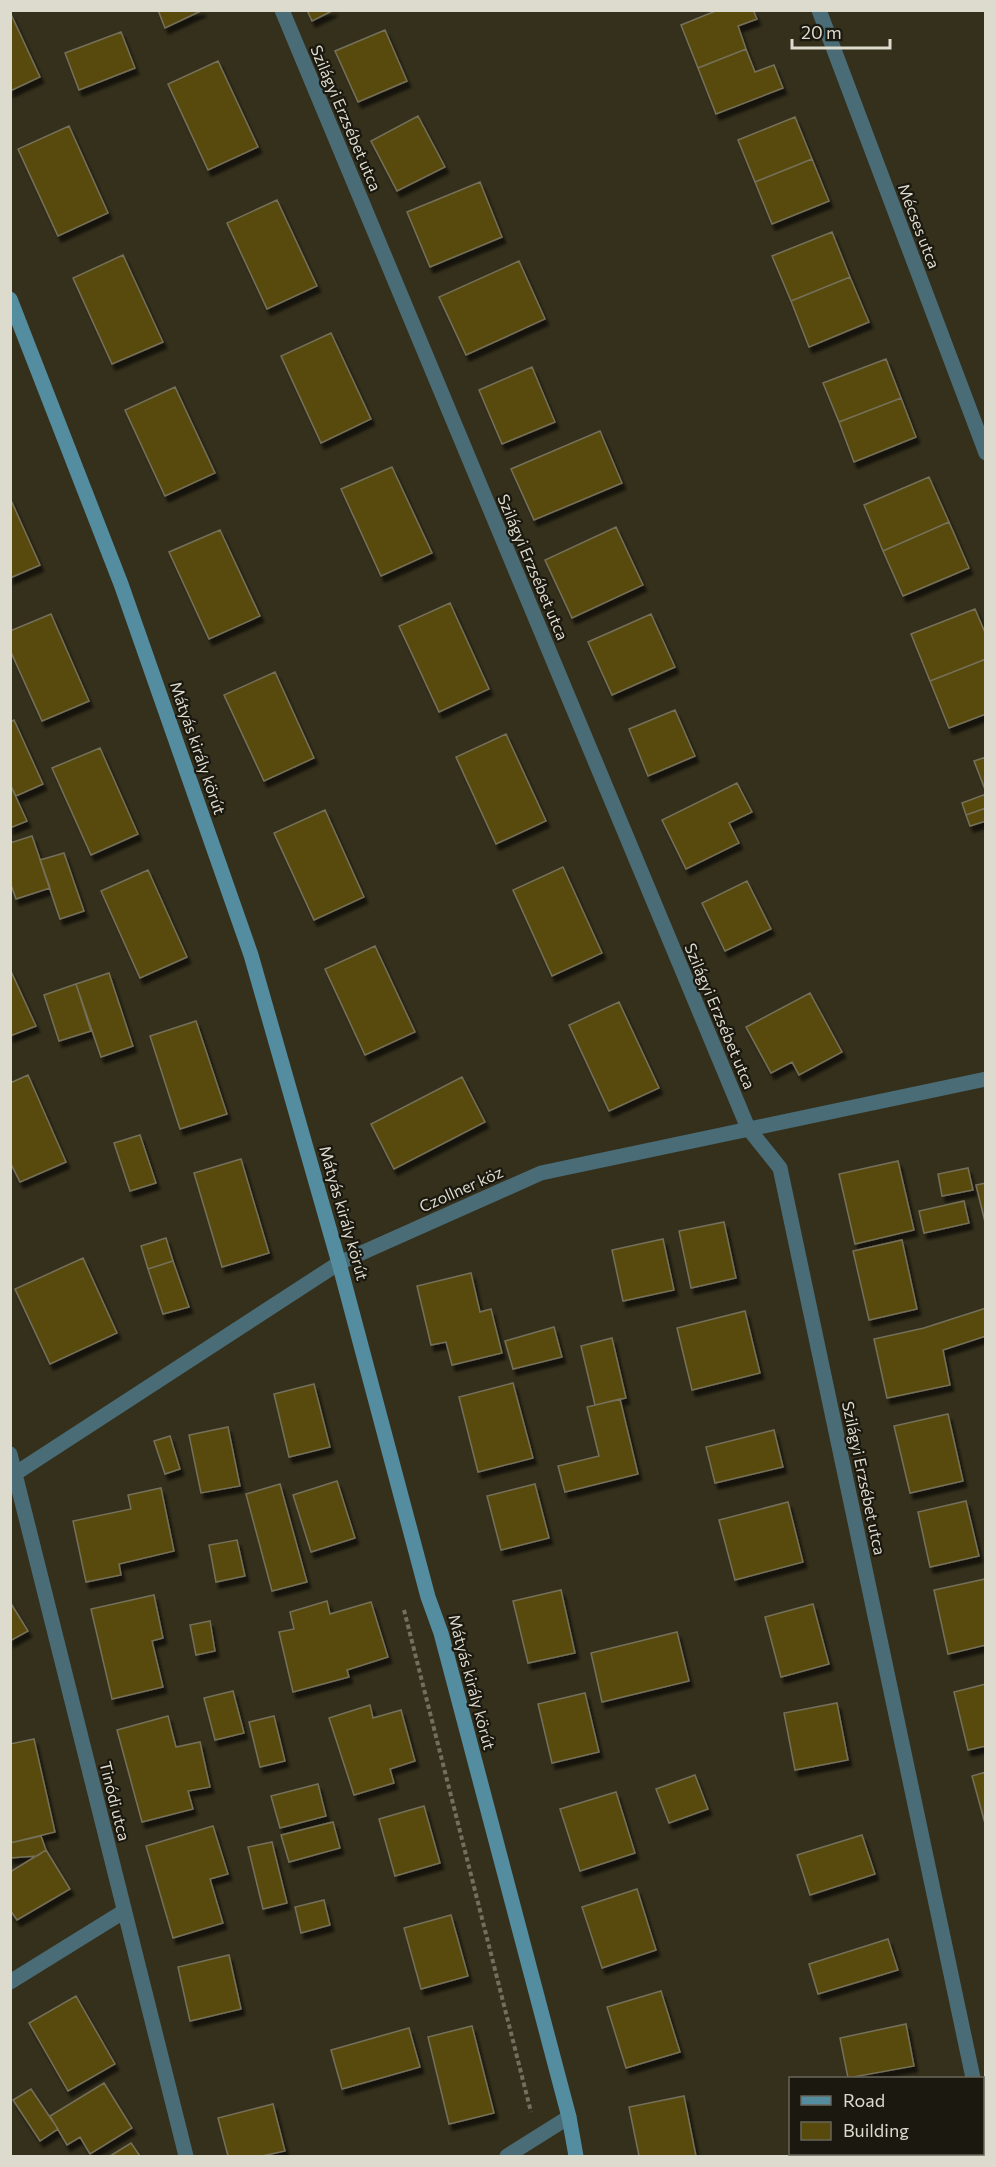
<svg xmlns="http://www.w3.org/2000/svg" width="996" height="2167" font-family="Commissioner,sans-serif">
  <style>
    .building { fill: #584a0d; stroke: #75705a; stroke-width: 1.5; filter: url(#shadow) }
    .lines { fill: none; stroke-linecap: round; stroke-linejoin: round }
    .path { stroke: #736f5e; stroke-width: 4; stroke-dasharray: 4.5 3; stroke-linecap: butt }
    .street { stroke: #496c77; stroke-width: 15 }
    .secondary { stroke: #538d9f; stroke-width: 15 }
    .labels { text-anchor: middle; stroke-width: 4.5; stroke-linejoin: round; paint-order: stroke }
    .street-label { font-size: 16px; fill: #dddace; stroke: #1a180f }
  </style>
  <defs>
    <filter id="shadow"><feDropShadow dx="3.5" dy="6" stdDeviation="1.5" flood-color="#0009"/></filter>
  </defs>
  <rect width="100%" height="100%" fill="#35301c"/>
  <!-- building -->
  <path class="building" d="M 158,10 L 203,10 L 165,28 Z
    M 307,10 L 334,10 L 312,21 Z
    M 718,10 L 753,10 L 757,19 L 738,26 L 746,49 L 698,68 L 681,25 Z
    M 10,12 L 40,77 L 10,91 Z
    M 385,30 L 407,81 L 358,102 L 335,51 Z
    M 121,32 L 135,68 L 79,90 L 65,53 Z
    M 746,49 L 755,72 L 774,65 L 783,88 L 716,114 L 698,68 Z
    M 218,61 L 258,147 L 208,170 L 168,84 Z
    M 418,116 L 445,167 L 397,191 L 371,141 Z
    M 795,117 L 812,159 L 755,182 L 738,140 Z
    M 69,126 L 108,213 L 58,236 L 18,149 Z
    M 812,159 L 829,201 L 772,224 L 755,182 Z
    M 480,182 L 502,237 L 430,267 L 407,212 Z
    M 277,200 L 317,286 L 267,309 L 227,223 Z
    M 832,232 L 850,277 L 791,301 L 772,256 Z
    M 123,255 L 163,342 L 112,364 L 73,278 Z
    M 519,261 L 545,319 L 466,355 L 439,297 Z
    M 850,277 L 869,322 L 809,347 L 791,301 Z
    M 331,333 L 371,419 L 321,443 L 281,356 Z
    M 886,359 L 901,398 L 839,422 L 823,383 Z
    M 532,367 L 555,422 L 502,444 L 479,390 Z
    M 175,387 L 215,473 L 165,496 L 125,410 Z
    M 901,398 L 916,437 L 854,462 L 839,422 Z
    M 600,431 L 622,483 L 534,520 L 511,469 Z
    M 392,467 L 432,553 L 381,576 L 341,489 Z
    M 929,477 L 949,522 L 883,551 L 864,505 Z
    M 10,498 L 40,565 L 10,578 Z
    M 949,522 L 969,568 L 903,596 L 883,551 Z
    M 616,527 L 643,585 L 572,618 L 545,560 Z
    M 220,530 L 260,616 L 209,639 L 169,552 Z
    M 450,603 L 489,689 L 439,712 L 399,626 Z
    M 975,609 L 986,635 L 986,659 L 930,681 L 911,634 Z
    M 51,614 L 89,701 L 42,721 L 10,650 L 10,631 Z
    M 651,614 L 675,667 L 612,695 L 588,642 Z
    M 986,659 L 986,714 L 949,728 L 930,681 Z
    M 275,672 L 314,758 L 264,781 L 224,695 Z
    M 675,710 L 695,756 L 648,776 L 629,729 Z
    M 14,720 L 43,784 L 16,796 L 10,784 L 10,722 Z
    M 506,734 L 546,821 L 496,844 L 456,757 Z
    M 100,748 L 138,834 L 91,855 L 52,768 Z
    M 986,757 L 986,792 L 974,761 Z
    M 737,783 L 752,812 L 729,823 L 739,843 L 686,869 L 662,820 Z
    M 10,784 L 27,821 L 10,828 Z
    M 986,794 L 986,808 L 966,815 L 962,803 Z
    M 986,808 L 986,821 L 970,826 L 966,815 Z
    M 325,810 L 364,897 L 314,920 L 274,833 Z
    M 32,836 L 50,888 L 16,899 L 10,882 L 10,843 Z
    M 64,853 L 84,911 L 60,919 L 40,860 Z
    M 563,867 L 602,953 L 552,976 L 513,890 Z
    M 148,870 L 187,957 L 140,978 L 101,891 Z
    M 747,881 L 771,929 L 725,951 L 702,903 Z
    M 375,946 L 415,1032 L 365,1055 L 325,969 Z
    M 10,969 L 36,1026 L 10,1036 Z
    M 109,973 L 133,1046 L 101,1057 L 76,984 Z
    M 76,984 L 91,1031 L 59,1041 L 44,995 Z
    M 810,993 L 842,1052 L 799,1075 L 792,1062 L 771,1073 L 746,1027 Z
    M 619,1002 L 659,1088 L 609,1111 L 569,1025 Z
    M 196,1021 L 227,1114 L 180,1129 L 150,1036 Z
    M 28,1075 L 66,1162 L 20,1182 L 10,1162 L 10,1083 Z
    M 462,1077 L 485,1122 L 394,1169 L 371,1124 Z
    M 140,1135 L 156,1183 L 130,1191 L 114,1143 Z
    M 241,1159 L 269,1253 L 222,1267 L 194,1173 Z
    M 898,1161 L 914,1230 L 855,1244 L 839,1174 Z
    M 968,1168 L 973,1190 L 942,1196 L 938,1174 Z
    M 986,1183 L 986,1226 L 976,1185 Z
    M 964,1201 L 969,1223 L 924,1233 L 919,1211 Z
    M 724,1222 L 736,1278 L 691,1288 L 679,1231 Z
    M 166,1238 L 173,1261 L 148,1269 L 141,1246 Z
    M 663,1239 L 674,1290 L 623,1301 L 612,1250 Z
    M 902,1240 L 917,1309 L 869,1320 L 853,1251 Z
    M 83,1258 L 117,1333 L 50,1364 L 15,1289 Z
    M 173,1261 L 189,1307 L 163,1314 L 148,1269 Z
    M 471,1273 L 480,1312 L 491,1309 L 502,1353 L 452,1365 L 446,1342 L 431,1345 L 417,1286 Z
    M 986,1308 L 986,1336 L 943,1350 L 950,1385 L 887,1398 L 874,1339 L 924,1328 Z
    M 745,1311 L 760,1373 L 692,1390 L 677,1328 Z
    M 554,1327 L 562,1357 L 513,1369 L 505,1341 Z
    M 612,1338 L 626,1398 L 595,1405 L 581,1346 Z
    M 513,1383 L 533,1458 L 478,1472 L 459,1397 Z
    M 314,1384 L 330,1447 L 289,1457 L 274,1394 Z
    M 620,1399 L 638,1474 L 565,1492 L 558,1466 L 599,1456 L 587,1407 Z
    M 948,1414 L 963,1481 L 910,1493 L 894,1426 Z
    M 228,1427 L 240,1486 L 201,1493 L 189,1435 Z
    M 774,1430 L 783,1467 L 715,1483 L 706,1447 Z
    M 170,1436 L 180,1469 L 165,1474 L 154,1441 Z
    M 337,1481 L 355,1538 L 311,1552 L 293,1495 Z
    M 280,1484 L 307,1582 L 272,1591 L 246,1494 Z
    M 535,1484 L 549,1538 L 501,1550 L 487,1496 Z
    M 161,1488 L 174,1551 L 119,1564 L 121,1575 L 86,1582 L 73,1521 L 131,1509 L 128,1495 Z
    M 966,1501 L 979,1556 L 930,1567 L 918,1512 Z
    M 788,1502 L 803,1562 L 735,1580 L 719,1520 Z
    M 237,1540 L 245,1576 L 216,1582 L 209,1545 Z
    M 985,1579 L 986,1645 L 948,1654 L 934,1590 Z
    M 561,1590 L 575,1653 L 528,1663 L 513,1601 Z
    M 154,1595 L 163,1638 L 152,1641 L 163,1687 L 112,1699 L 91,1609 Z
    M 327,1601 L 330,1614 L 371,1602 L 388,1657 L 347,1670 L 349,1677 L 293,1692 L 279,1632 L 294,1629 L 290,1612 Z
    M 10,1602 L 28,1631 L 10,1641 Z
    M 813,1604 L 829,1664 L 781,1677 L 765,1617 Z
    M 210,1621 L 215,1651 L 196,1655 L 190,1625 Z
    M 677,1632 L 689,1681 L 602,1702 L 591,1653 Z
    M 986,1684 L 986,1746 L 968,1750 L 954,1692 Z
    M 233,1691 L 244,1733 L 215,1740 L 204,1698 Z
    M 585,1693 L 599,1752 L 552,1763 L 538,1704 Z
    M 837,1703 L 848,1760 L 795,1770 L 784,1713 Z
    M 370,1705 L 373,1718 L 401,1710 L 415,1761 L 390,1769 L 394,1783 L 354,1795 L 329,1718 Z
    M 168,1716 L 176,1747 L 200,1742 L 210,1787 L 188,1791 L 193,1809 L 142,1822 L 117,1730 Z
    M 274,1716 L 285,1761 L 260,1767 L 249,1722 Z
    M 34,1739 L 55,1832 L 10,1843 L 10,1744 Z
    M 986,1772 L 986,1827 L 972,1776 Z
    M 695,1775 L 708,1809 L 669,1823 L 656,1789 Z
    M 318,1784 L 326,1816 L 280,1828 L 271,1796 Z
    M 616,1792 L 635,1853 L 580,1871 L 560,1809 Z
    M 424,1806 L 440,1863 L 395,1876 L 379,1819 Z
    M 333,1822 L 340,1848 L 289,1862 L 281,1835 Z
    M 213,1826 L 228,1874 L 210,1879 L 223,1923 L 173,1938 L 146,1846 Z
    M 862,1835 L 875,1874 L 810,1895 L 797,1855 Z
    M 41,1836 L 46,1850 L 37,1856 L 10,1858 L 10,1843 Z
    M 272,1842 L 287,1903 L 263,1909 L 248,1847 Z
    M 46,1850 L 70,1889 L 17,1920 L 10,1910 L 10,1872 Z
    M 637,1889 L 656,1950 L 602,1968 L 582,1907 Z
    M 324,1900 L 330,1925 L 301,1933 L 295,1907 Z
    M 451,1915 L 468,1976 L 421,1989 L 404,1928 Z
    M 888,1939 L 898,1970 L 818,1994 L 809,1964 Z
    M 229,1955 L 241,2009 L 190,2021 L 178,1967 Z
    M 661,1991 L 680,2052 L 626,2068 L 607,2007 Z
    M 76,1996 L 115,2064 L 68,2091 L 29,2023 Z
    M 906,2024 L 914,2066 L 848,2078 L 840,2038 Z
    M 472,2026 L 494,2113 L 449,2124 L 428,2037 Z
    M 409,2028 L 420,2067 L 342,2089 L 331,2050 Z
    M 104,2083 L 132,2128 L 90,2154 L 80,2137 L 67,2145 L 50,2116 Z
    M 31,2089 L 58,2129 L 40,2141 L 13,2100 Z
    M 684,2096 L 696,2156 L 639,2156 L 629,2107 Z
    M 273,2104 L 285,2151 L 262,2156 L 228,2156 L 218,2118 Z
    M 131,2143 L 140,2156 L 110,2156 Z
    M 860,2154 L 940,2154 L 941,2156 L 861,2156 Z"/>
  <g class="lines">
    <!-- path -->
    <path class="path" d="M 404,1610 L 531,2112"/>
    <!-- street -->
    <path class="street" d="M 282,10 L 748,1128 L 780,1168 L 973,2078
      M 819,10 L 986,453
      M 10,1454 L 186,2156
      M 10,1477 L 339,1263 L 541,1173 L 986,1079
      M 10,1982 L 123,1912
      M 982,2121 L 986,2135
      M 507,2156 L 569,2117"/>
    <!-- secondary -->
    <path class="secondary" d="M 10,299 L 121,584 L 251,955 L 339,1263 L 428,1597 L 441,1633 L 569,2117 L 576,2156"/>
  </g>
  <g class="labels">
    <!-- street labels -->
    <g class="street-label">
      <text transform="translate(346 118) rotate(67)" y="6">Szilágyi Erzsébet utca</text>
      <text transform="translate(919 226) rotate(69)" y="6">Mécses utca</text>
      <text transform="translate(533 567) rotate(67)" y="6">Szilágyi Erzsébet utca</text>
      <text transform="translate(198 748) rotate(71)" y="6">Mátyás király körút</text>
      <text transform="translate(720 1016) rotate(67)" y="6">Szilágyi Erzsébet utca</text>
      <text transform="translate(461 1189) rotate(-24)" y="6">Czollner köz</text>
      <text transform="translate(344 1213) rotate(74)" y="6">Mátyás király körút</text>
      <text transform="translate(864 1478) rotate(78)" y="6">Szilágyi Erzsébet utca</text>
      <text transform="translate(472 1682) rotate(75)" y="6">Mátyás király körút</text>
      <text transform="translate(115 1801) rotate(76)" y="6">Tinódi utca</text>
    </g>
  </g>
  <!-- border -->
  <rect width="996" height="2167" fill="none" stroke="#dddace" stroke-width="24"/>
  <!-- legend -->
  <rect x="789" y="2077" width="195" height="78" fill="#1a180f" stroke="#68665b" stroke-width="1.5"/>
  <rect x="801" y="2096" width="30" height="9" fill="#538d9f" stroke="#68665b" stroke-width="1.5"/>
  <text x="843" y="2107" font-size="18" fill="#dddace">Road</text>
  <rect x="801" y="2122" width="30" height="18" fill="#584a0d" stroke="#68665b" stroke-width="1.5"/>
  <text x="843" y="2137" font-size="18" fill="#dddace">Building</text>
  <!-- scale -->
  <path d="M792 39v9h98v-9" fill="none" stroke="#dddace" stroke-width="3"/>
  <text x="801" y="39" font-size="18" fill="#dddace" stroke="#1a180f" stroke-width="4.5" paint-order="stroke">20 m</text>
</svg>
